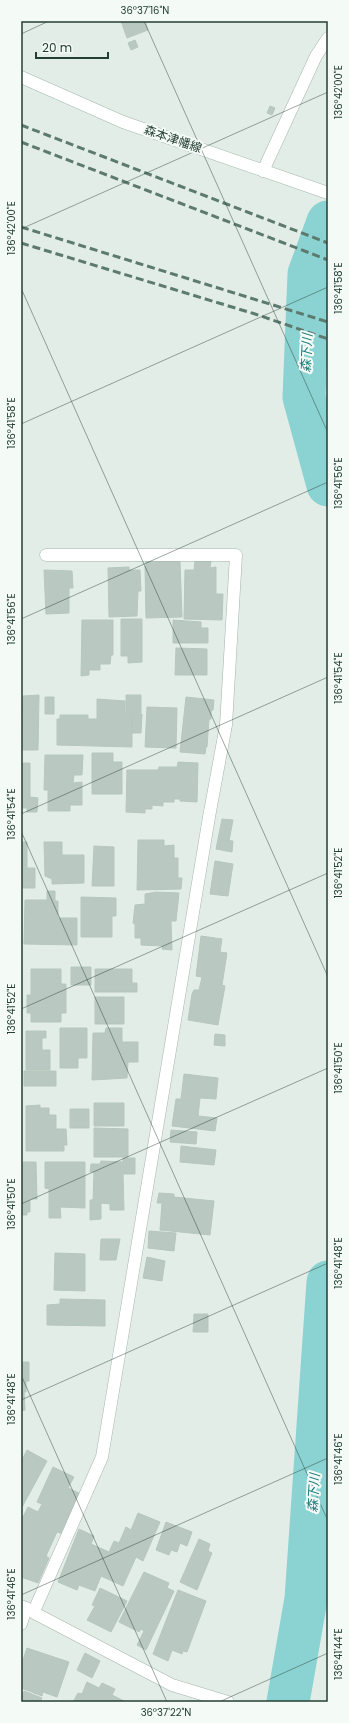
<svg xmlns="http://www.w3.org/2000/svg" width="349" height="1723" font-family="Poppins,'Noto Sans JP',sans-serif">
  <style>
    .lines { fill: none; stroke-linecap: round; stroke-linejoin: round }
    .river { stroke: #8bd3d2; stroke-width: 43 }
    .building { fill: #b9c8c0; stroke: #b6c7bd }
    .minor-casing { stroke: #a6b5ad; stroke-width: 13 }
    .tertiary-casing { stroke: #a6b5ad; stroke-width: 13 }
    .secondary-casing { stroke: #a2b9ad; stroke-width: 13 }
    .minor { stroke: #fff; stroke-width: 12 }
    .tertiary { stroke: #fff; stroke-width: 12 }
    .secondary { stroke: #fff; stroke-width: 12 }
    .rail { stroke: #5d7a6e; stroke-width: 3; stroke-dasharray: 8 4; stroke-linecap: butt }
    .ticks { fill: none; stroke: #233f33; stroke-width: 1; stroke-opacity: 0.45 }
    .labels { text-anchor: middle; stroke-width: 4; stroke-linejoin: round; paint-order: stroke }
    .street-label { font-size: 12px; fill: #233f33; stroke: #f4faf6 }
    .water-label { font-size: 13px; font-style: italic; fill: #1c7b7c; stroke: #f4faf6 }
    .neatline { fill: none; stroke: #233f33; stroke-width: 1.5 }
    .ticks-label { font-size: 10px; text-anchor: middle; fill: #233f33 }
  </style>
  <rect width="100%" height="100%" fill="#e3ede7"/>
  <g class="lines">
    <!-- river -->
    <path class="river" d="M 328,222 L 309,274 L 304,397 L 328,485
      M 288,1702 L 306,1599 L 328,1282"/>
  </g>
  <!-- building -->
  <path class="building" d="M 121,21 L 145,21 L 148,30 L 127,38 Z
    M 135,40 L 138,47 L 131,50 L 128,43 Z
    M 270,106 L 275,108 L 272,115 L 267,113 Z
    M 146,561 L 180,561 L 182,617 L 146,618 L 145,566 L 146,566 Z
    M 195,561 L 211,561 L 210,568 L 216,567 L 216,594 L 223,594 L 222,620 L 184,619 L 185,570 L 194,570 Z
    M 129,567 L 129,570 L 140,570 L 141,591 L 138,591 L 137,616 L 109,617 L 108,568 Z
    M 44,570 L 72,571 L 73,588 L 69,588 L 69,613 L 46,614 Z
    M 121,619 L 142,619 L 142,662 L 128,663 L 128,656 L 121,656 Z
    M 82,620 L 113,620 L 113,655 L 111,655 L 110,664 L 100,664 L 100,670 L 89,670 L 89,675 L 81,676 Z
    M 173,620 L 201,622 L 201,628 L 208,628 L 208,643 L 173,643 Z
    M 176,648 L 207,649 L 207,675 L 175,675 Z
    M 39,695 L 38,750 L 21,750 L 23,696 Z
    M 126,695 L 141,695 L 141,713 L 126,714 Z
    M 45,697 L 54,697 L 54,714 L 45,714 Z
    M 186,697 L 214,700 L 213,710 L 211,711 L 211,719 L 209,719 L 207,747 L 206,747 L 205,754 L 180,752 Z
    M 97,699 L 125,701 L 125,714 L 132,714 L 132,747 L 57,745 L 57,719 L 60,719 L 60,715 L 88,715 L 88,719 L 97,719 Z
    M 147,707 L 177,708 L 176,748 L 145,747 Z
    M 132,714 L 142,714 L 141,733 L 132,733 Z
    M 92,753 L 113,753 L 113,762 L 122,762 L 122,794 L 92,794 Z
    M 45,755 L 83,755 L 82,775 L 74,775 L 73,783 L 82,782 L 82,805 L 70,805 L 70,811 L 48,811 L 48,790 L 44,790 Z
    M 178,762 L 198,763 L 197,802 L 180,801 L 180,799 L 174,799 L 174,802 L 163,802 L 163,806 L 152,805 L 152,809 L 145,809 L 145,813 L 126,812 L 127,770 L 158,770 L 159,767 L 177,767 Z
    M 21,763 L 30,763 L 30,797 L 38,798 L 37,812 L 27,812 L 27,808 L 21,808 Z
    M 222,819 L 233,820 L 229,841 L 218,839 Z
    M 218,839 L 233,841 L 232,852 L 216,849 Z
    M 138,840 L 164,840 L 164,846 L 174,845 L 174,858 L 178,858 L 178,878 L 182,878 L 181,889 L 137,890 Z
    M 21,842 L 27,842 L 27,868 L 35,868 L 35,888 L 21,888 Z
    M 44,842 L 62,842 L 62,855 L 84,855 L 84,883 L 52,884 L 52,879 L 45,876 Z
    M 94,846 L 114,847 L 114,886 L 92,886 Z
    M 215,861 L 233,864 L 228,896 L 210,894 Z
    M 47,891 L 55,891 L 55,901 L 58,901 L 58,918 L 77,918 L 77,945 L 24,944 L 25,900 L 47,900 Z
    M 156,892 L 179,893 L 176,921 L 171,921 L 172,950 L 162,949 L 163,946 L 141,945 L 141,938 L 135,938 L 135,924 L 133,923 L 135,905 L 145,904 L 145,894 Z
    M 81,897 L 116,898 L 116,916 L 112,916 L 112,937 L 81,937 Z
    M 201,936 L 222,939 L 220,952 L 227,953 L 222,985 L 225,986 L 218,1025 L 188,1020 L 192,994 L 194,990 L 199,990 L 202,977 L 196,976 Z
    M 71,967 L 91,967 L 91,985 L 71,985 Z
    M 31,969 L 61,969 L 61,984 L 66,984 L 66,1013 L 61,1013 L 61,1022 L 31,1022 L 31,1013 L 27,1013 L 27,995 L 31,995 Z
    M 95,969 L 132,969 L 132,983 L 137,983 L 137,992 L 95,992 Z
    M 95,997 L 124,997 L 124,1024 L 95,1024 Z
    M 60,1028 L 87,1028 L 87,1058 L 78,1058 L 78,1068 L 60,1068 Z
    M 106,1028 L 122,1028 L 122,1042 L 138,1042 L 138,1062 L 128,1062 L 127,1078 L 92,1080 L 93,1033 L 105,1033 Z
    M 26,1031 L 46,1031 L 46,1038 L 42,1038 L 42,1050 L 50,1050 L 50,1070 L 26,1070 Z
    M 215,1034 L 225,1035 L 225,1046 L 214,1045 Z
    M 24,1071 L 56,1071 L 56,1086 L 24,1086 Z
    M 184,1074 L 218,1078 L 216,1099 L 200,1098 L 198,1116 L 217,1118 L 215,1131 L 172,1126 L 176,1099 L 181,1099 Z
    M 94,1103 L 124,1103 L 124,1126 L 94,1126 Z
    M 40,1105 L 40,1108 L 49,1108 L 49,1115 L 56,1115 L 56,1129 L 66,1129 L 67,1145 L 64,1145 L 64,1151 L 26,1151 L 26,1106 Z
    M 70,1109 L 89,1109 L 89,1128 L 70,1128 Z
    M 94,1128 L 128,1129 L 128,1157 L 94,1157 Z
    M 171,1130 L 197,1132 L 196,1144 L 170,1142 Z
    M 181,1146 L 216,1150 L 214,1165 L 180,1162 Z
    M 123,1158 L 135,1158 L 135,1174 L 123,1174 L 124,1210 L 110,1210 L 110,1204 L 101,1203 L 101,1219 L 90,1220 L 90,1200 L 93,1200 L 94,1172 L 90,1172 L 91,1164 L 100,1164 L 101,1161 L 123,1162 Z
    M 21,1162 L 36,1162 L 37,1199 L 30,1199 L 30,1212 L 27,1212 L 27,1215 L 21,1215 Z
    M 45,1162 L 85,1162 L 85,1208 L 60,1207 L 61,1218 L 49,1218 L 49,1189 L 45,1188 Z
    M 159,1193 L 174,1194 L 174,1197 L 214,1201 L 210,1235 L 160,1230 L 162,1203 L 157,1203 Z
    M 149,1231 L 176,1233 L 174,1251 L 148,1248 Z
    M 101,1239 L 120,1239 L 116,1260 L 100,1260 Z
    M 55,1253 L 85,1254 L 85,1291 L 54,1290 Z
    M 147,1257 L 165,1261 L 162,1281 L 143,1278 Z
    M 60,1299 L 105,1300 L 105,1326 L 47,1325 L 47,1305 L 60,1304 Z
    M 194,1314 L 208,1314 L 208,1332 L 193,1332 Z
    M 21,1362 L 29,1362 L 29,1381 L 26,1381 L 26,1392 L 24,1392 L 25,1410 L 21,1411 Z
    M 27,1450 L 47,1461 L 21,1509 L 21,1457 L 23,1458 Z
    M 53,1467 L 74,1477 L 68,1488 L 81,1494 L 63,1534 L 57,1532 L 46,1556 L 49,1558 L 38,1583 L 21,1577 L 21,1516 L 23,1517 L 28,1507 L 38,1512 L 42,1504 L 37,1502 Z
    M 138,1513 L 160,1522 L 143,1561 L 136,1557 L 123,1586 L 101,1576 L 95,1591 L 79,1585 L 77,1590 L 58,1582 L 79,1529 L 94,1536 L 91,1544 L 109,1552 L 114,1541 L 119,1543 L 126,1527 L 131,1530 Z
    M 166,1522 L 192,1532 L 187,1546 L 180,1543 L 177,1552 L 171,1550 L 169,1555 L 156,1550 Z
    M 199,1539 L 210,1544 L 208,1551 L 212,1553 L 197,1590 L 180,1582 Z
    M 144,1572 L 169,1583 L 167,1588 L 174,1591 L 146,1650 L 137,1645 L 144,1631 L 141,1629 L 139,1632 L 119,1622 Z
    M 100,1588 L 127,1601 L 111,1632 L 87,1620 L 95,1606 L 92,1605 Z
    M 178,1590 L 206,1601 L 187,1652 L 183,1651 L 182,1654 L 172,1650 L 168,1661 L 153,1654 Z
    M 27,1648 L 69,1662 L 57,1697 L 43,1692 L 42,1696 L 21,1688 L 21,1666 Z
    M 85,1653 L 100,1661 L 92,1678 L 77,1670 Z
    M 87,1682 L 99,1688 L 102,1683 L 115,1689 L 112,1695 L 124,1701 L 123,1702 L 73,1702 L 78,1693 L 82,1694 Z
    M 24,1691 L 42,1698 L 40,1702 L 21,1702 Z"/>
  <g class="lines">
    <!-- minor casing -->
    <g class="minor-casing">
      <path id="minor" d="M 34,1611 L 102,1457 L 209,817 L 226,725 L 236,555 L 46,555
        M 21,1624 L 26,1608"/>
    </g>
    <!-- tertiary casing -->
    <g class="tertiary-casing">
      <path id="tertiary" d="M 263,171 L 316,56 L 328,38
        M 21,1606 L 172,1685 L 228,1702"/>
    </g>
    <!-- secondary casing -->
    <g class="secondary-casing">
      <path id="secondary" d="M 21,77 L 123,122 L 328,193"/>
    </g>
    <!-- minor -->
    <use href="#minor" class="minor"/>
    <!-- tertiary -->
    <use href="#tertiary" class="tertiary"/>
    <!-- secondary -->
    <use href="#secondary" class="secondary"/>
    <!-- rail -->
    <path class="rail" d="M 21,125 L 328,243
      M 21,142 L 328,260
      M 21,227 L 328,322
      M 21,243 L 255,314 L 328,339"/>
  </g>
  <!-- ticks -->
  <path class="ticks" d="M 144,21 L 328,433M 21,34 L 49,21M 21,229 L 328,92M 21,288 L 328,977M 21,424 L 328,287M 21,619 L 328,482M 21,814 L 328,677M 21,831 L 328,1521M 21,1009 L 328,873M 21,1204 L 328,1068M 21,1375 L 167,1702M 21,1400 L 328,1263M 21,1595 L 328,1458M 219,1702 L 328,1653"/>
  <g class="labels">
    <!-- street labels -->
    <g class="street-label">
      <text transform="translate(173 139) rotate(19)" y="4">森本津幡線</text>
    </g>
    <!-- water labels -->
    <g class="water-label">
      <text transform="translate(306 353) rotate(-87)" y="5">森下川</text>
      <text transform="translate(313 1493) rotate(-86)" y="5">森下川</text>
    </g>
  </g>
  <!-- border -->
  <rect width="349" height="1723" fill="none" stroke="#f4faf6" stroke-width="44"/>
  <!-- scale -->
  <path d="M36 52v6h72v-6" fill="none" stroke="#233f33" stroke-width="2"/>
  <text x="42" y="52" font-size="12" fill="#233f33" stroke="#f4faf6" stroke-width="3" paint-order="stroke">20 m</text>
  <rect x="22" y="22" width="305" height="1679" class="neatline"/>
  <g class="ticks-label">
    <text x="145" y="14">36°37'16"N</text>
    <text transform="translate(338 92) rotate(-90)" y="4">136°42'00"E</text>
    <text transform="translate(11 228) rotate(-90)" y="4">136°42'00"E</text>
    <text transform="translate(338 288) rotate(-90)" y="4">136°41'58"E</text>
    <text transform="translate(11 423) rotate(-90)" y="4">136°41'58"E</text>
    <text transform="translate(338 483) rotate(-90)" y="4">136°41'56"E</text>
    <text transform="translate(11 619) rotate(-90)" y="4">136°41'56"E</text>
    <text transform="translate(338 678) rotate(-90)" y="4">136°41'54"E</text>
    <text transform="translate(11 814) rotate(-90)" y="4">136°41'54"E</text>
    <text transform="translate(338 873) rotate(-90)" y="4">136°41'52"E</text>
    <text transform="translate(11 1009) rotate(-90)" y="4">136°41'52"E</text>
    <text transform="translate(338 1068) rotate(-90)" y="4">136°41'50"E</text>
    <text transform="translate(11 1204) rotate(-90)" y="4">136°41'50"E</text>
    <text transform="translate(338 1263) rotate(-90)" y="4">136°41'48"E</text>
    <text transform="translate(11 1399) rotate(-90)" y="4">136°41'48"E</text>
    <text transform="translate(338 1459) rotate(-90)" y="4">136°41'46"E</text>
    <text transform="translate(11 1594) rotate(-90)" y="4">136°41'46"E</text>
    <text transform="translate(338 1654) rotate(-90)" y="4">136°41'44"E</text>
    <text x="166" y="1716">36°37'22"N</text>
  </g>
</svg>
